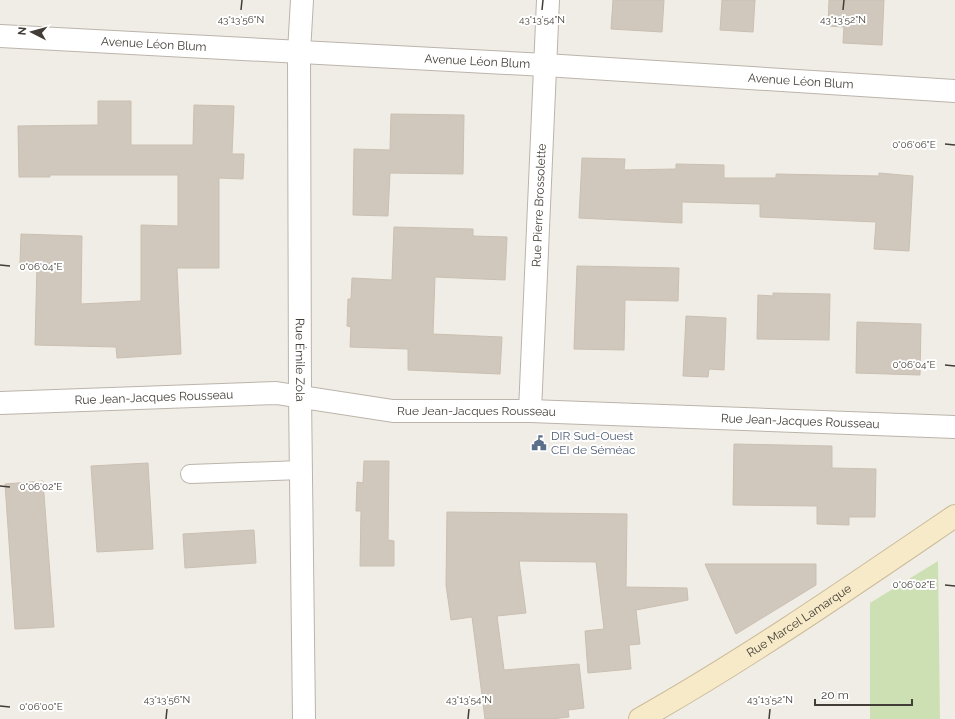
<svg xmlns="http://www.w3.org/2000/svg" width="955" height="719" font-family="Raleway,sans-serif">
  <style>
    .green { fill: #cde0b3 }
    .building { fill: #d1c8bd; stroke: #cabfb1 }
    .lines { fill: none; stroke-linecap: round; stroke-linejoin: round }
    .lane-casing { stroke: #bbb4aa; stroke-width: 20 }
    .street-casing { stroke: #bbb4aa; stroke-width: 24 }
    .secondary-casing { stroke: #cbbc9a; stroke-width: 24 }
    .lane { stroke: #fff; stroke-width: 18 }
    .street { stroke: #fff; stroke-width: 22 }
    .secondary { stroke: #f7eac9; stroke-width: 22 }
    .ticks { fill: none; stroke: #423d36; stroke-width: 1.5 }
    .labels { text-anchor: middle; stroke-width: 4; stroke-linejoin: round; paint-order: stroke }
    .street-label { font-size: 12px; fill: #423d36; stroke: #fff }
    .service-label { font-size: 12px; fill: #4e5e75; stroke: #fff; text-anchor: start }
    .ticks-label { font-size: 10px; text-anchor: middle; fill: #423d36; stroke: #fff; stroke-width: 4; stroke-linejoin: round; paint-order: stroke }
  </style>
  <rect width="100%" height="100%" fill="#f0ede6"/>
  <!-- green -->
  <path class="green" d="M 938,561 L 940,719 L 870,719 L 870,603 Z"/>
  <!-- building -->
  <path class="building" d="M 613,0 L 664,0 L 662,32 L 611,29 Z
    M 722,0 L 755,0 L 753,32 L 720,30 Z
    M 829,0 L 884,0 L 882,45 L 843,43 L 844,27 L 828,26 Z
    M 98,101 L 131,101 L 131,145 L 193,145 L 194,105 L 234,106 L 232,154 L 244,154 L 243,179 L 219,178 L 219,268 L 177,268 L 181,354 L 117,358 L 116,347 L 35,345 L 37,264 L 20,264 L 21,234 L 82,236 L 81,304 L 141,301 L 141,225 L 178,226 L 178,175 L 50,175 L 50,177 L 19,177 L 18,126 L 98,125 Z
    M 391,114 L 464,115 L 463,174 L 390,173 L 388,216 L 353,215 L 354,149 L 390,150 Z
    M 582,158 L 625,159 L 624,170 L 676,169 L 676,164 L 724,165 L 724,178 L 776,178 L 776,174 L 879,176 L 879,173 L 913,176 L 909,251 L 874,249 L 876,222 L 760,217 L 760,204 L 682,202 L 682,223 L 579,218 Z
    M 394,227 L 473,229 L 473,236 L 507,237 L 505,280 L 435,277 L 433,334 L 502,337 L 500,374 L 408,370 L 408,349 L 350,347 L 351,327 L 347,326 L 348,299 L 351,299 L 352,278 L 392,280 Z
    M 577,266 L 679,268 L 678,301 L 625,300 L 624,350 L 574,349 Z
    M 773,293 L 830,294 L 829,340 L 757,339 L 758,295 L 773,296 Z
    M 686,316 L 726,318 L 724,370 L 709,369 L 708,377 L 683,376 Z
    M 857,322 L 921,324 L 920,375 L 856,373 Z
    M 734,444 L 832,446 L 832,468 L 876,469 L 875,517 L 849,517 L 849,525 L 817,524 L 817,506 L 733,505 Z
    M 364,461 L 389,461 L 388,540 L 394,541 L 394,566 L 360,566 L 361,511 L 356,511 L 357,482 L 363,483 Z
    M 148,463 L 153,549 L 97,552 L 91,466 Z
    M 43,481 L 54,627 L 15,629 L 5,484 Z
    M 447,512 L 627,514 L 626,587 L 687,588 L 688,600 L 636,610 L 640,644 L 629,645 L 631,669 L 588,673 L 585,631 L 604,629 L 596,562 L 519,561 L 526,613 L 497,616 L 504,670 L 579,664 L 584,708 L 568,710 L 569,717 L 551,719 L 485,719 L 472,617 L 451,620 L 446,585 Z
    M 254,530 L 256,563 L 185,568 L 183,534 Z
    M 705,564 L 816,564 L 816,585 L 736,634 Z"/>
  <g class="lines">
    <!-- lane casing -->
    <g class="lane-casing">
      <path id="lane" d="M 190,474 L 301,470"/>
    </g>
    <!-- street casing -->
    <g class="street-casing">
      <g id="street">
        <path id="s1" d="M 302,0 L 299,52 L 300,396 L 304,719"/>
        <path id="s2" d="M 0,36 L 545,65 L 955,91"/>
        <path id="s3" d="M 0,403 L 276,393 L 393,411 L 530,411 L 955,427"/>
        <path id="s4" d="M 530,411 L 548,0"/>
      </g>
    </g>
    <!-- secondary casing -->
    <g class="secondary-casing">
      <g id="secondary">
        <path id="s5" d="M 640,719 C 748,658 852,586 955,516"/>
      </g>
    </g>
    <!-- lane -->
    <use href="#lane" class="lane"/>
    <!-- street -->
    <use href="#street" class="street"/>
    <!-- secondary -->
    <use href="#secondary" class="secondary"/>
  </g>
  <!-- ticks -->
  <path class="ticks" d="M 241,10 L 242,0M 542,10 L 543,0M 843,10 L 844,0M 945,144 L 955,145M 0,265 L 10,266M 945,365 L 955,366M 0,486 L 10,487M 945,585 L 955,586M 0,706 L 10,707M 166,719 L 167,709M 468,719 L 469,709M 769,719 L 770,709"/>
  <!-- icons -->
  <defs>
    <g id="civic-bare" transform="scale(1.2)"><path d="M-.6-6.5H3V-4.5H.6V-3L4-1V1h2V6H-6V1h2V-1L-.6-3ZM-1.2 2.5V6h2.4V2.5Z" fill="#5c6f8a" stroke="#fff" stroke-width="2.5" paint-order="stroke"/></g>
  </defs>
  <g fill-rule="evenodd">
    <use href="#civic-bare" x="539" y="443"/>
  </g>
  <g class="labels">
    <!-- street labels -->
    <g class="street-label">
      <text dy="4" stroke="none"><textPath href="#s2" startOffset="154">Avenue Léon Blum</textPath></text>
      <text dy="4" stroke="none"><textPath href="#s2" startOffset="478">Avenue Léon Blum</textPath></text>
      <text dy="4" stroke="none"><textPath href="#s2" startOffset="802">Avenue Léon Blum</textPath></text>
      <text dy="4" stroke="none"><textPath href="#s4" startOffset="206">Rue Pierre Brossolette</textPath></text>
      <text dy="4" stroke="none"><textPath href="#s1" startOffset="360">Rue Émile Zola</textPath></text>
      <text dy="4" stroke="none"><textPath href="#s3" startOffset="154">Rue Jean-Jacques Rousseau</textPath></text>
      <text dy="4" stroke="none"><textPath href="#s3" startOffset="478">Rue Jean-Jacques Rousseau</textPath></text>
      <text dy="4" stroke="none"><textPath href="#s3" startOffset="802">Rue Jean-Jacques Rousseau</textPath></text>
      <text dy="4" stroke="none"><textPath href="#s5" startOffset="187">Rue Marcel Lamarque</textPath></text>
    </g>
    <!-- service labels -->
    <g class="service-label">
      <text x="551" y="440">DIR Sud-Ouest<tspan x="551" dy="14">CEI de Séméac</tspan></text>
    </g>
  </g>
  <g class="ticks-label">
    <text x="241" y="23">43°13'56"N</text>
    <text x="542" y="23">43°13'54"N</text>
    <text x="843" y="23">43°13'52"N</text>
    <text x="914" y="148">0°06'06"E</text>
    <text x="41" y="270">0°06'04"E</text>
    <text x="914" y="368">0°06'04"E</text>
    <text x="41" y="490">0°06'02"E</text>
    <text x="914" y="588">0°06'02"E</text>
    <text x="167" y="703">43°13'56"N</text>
    <text x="469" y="703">43°13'54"N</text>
    <text x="770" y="703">43°13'52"N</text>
    <text x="41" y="710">0°06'00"E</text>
  </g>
  <!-- north arrow -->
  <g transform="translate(32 32) rotate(276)" stroke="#ffffff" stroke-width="3" paint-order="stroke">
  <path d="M0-3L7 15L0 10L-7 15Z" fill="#423d36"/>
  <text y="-6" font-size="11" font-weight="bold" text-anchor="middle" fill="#423d36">N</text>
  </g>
  <!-- scale -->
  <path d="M815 699v6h97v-6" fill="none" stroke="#423d36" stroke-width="2"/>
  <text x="821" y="699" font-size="12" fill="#423d36" stroke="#ffffff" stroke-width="3" paint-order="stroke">20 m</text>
</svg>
